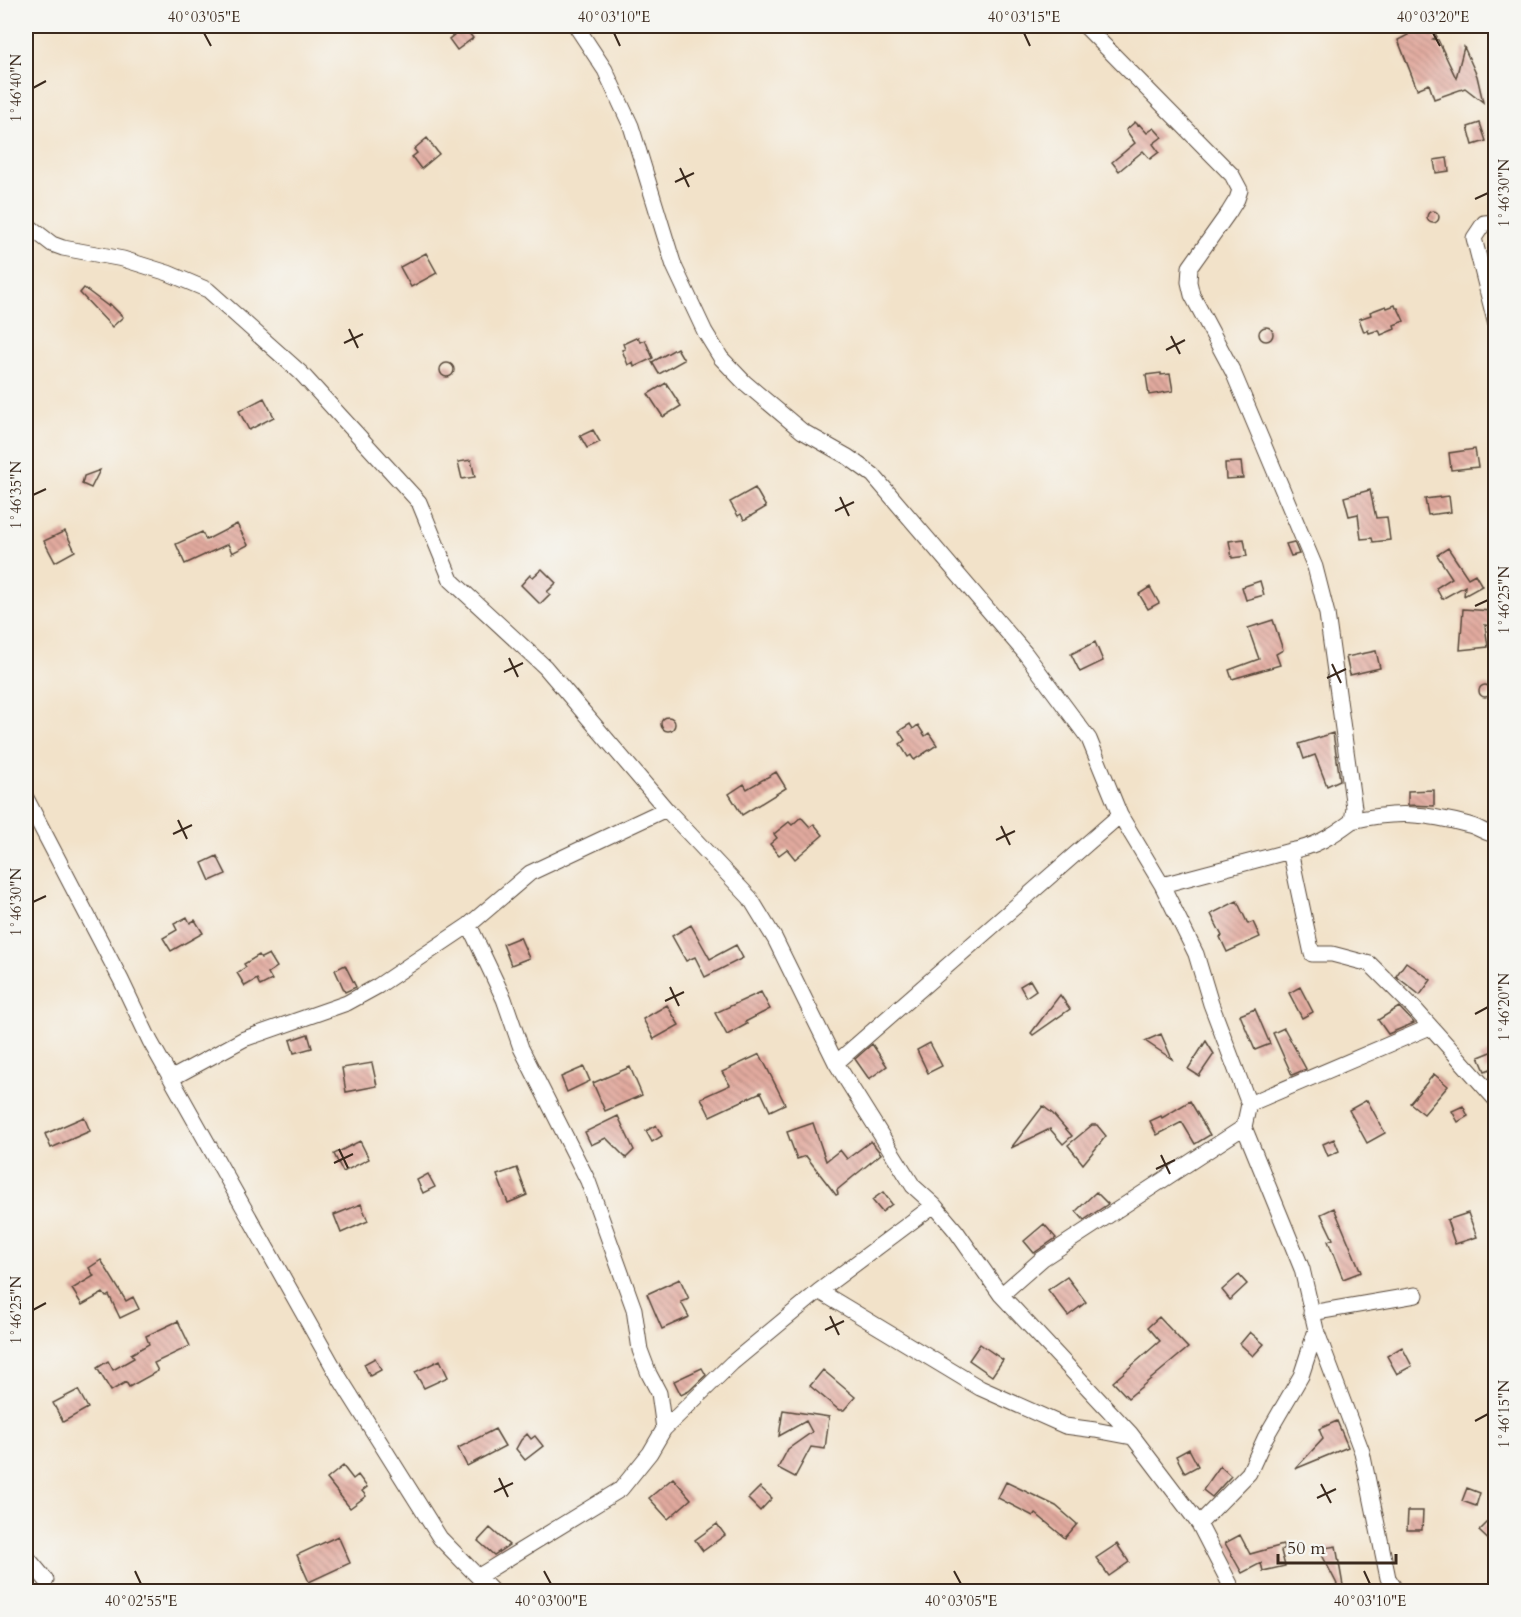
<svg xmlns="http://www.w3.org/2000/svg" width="1521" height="1617" font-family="Cardo,serif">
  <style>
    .building { fill: url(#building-back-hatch) }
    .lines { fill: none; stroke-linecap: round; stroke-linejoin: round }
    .minor-casing { stroke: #564638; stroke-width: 17 }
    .minor { stroke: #fff; stroke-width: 15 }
    .ticks { fill: none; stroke: #3b2a1e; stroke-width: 2 }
    .neatline { fill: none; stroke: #3b2a1e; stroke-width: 2 }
    .ticks-label { font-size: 15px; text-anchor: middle; fill: #3b2a1e }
  </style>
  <defs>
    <pattern id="building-back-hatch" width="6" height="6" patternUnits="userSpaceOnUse" patternTransform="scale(1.5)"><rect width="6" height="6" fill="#e2aa9f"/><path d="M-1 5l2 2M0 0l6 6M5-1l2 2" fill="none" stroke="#b88b81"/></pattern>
  </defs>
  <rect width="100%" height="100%" fill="#f6f6f2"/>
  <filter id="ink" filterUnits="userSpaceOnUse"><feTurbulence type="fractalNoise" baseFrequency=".0167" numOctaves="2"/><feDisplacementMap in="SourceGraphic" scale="12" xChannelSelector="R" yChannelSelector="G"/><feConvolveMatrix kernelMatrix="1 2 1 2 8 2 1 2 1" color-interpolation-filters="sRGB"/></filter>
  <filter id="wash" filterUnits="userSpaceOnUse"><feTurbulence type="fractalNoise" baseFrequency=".008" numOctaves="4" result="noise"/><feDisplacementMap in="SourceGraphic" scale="24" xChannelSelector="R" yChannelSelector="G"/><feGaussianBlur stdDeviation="1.35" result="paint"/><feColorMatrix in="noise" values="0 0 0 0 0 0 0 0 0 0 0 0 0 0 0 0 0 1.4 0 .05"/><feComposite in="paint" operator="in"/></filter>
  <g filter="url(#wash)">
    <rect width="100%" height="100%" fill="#f2e2c9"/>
    <g id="blocks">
      <!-- building -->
      <path class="building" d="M 1404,26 L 1431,26 L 1437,37 L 1433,39 L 1438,40 L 1456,78 L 1464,47 L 1477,76 L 1483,102 L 1465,88 L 1434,99 L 1429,84 L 1417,89 L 1398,40 L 1408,35 Z
        M 464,27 L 473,38 L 457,50 L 449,39 Z
        M 1135,122 L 1138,125 L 1139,124 L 1147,133 L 1154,128 L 1162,137 L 1153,144 L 1159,152 L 1150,159 L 1143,151 L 1119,171 L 1112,162 L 1135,143 L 1126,130 Z
        M 1480,123 L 1486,141 L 1473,145 L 1468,127 Z
        M 427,138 L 439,154 L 421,169 L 412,157 L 417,153 L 414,149 Z
        M 1447,158 L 1449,171 L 1436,173 L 1434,160 Z
        M1427 217a6 6 0 1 1 12 0a6 6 0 1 1-12 0Z
        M 426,253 L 437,273 L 411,287 L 400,267 Z
        M 84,288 L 108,306 L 110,304 L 123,317 L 112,327 L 80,293 Z
        M 1395,305 L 1396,308 L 1398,308 L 1404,321 L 1394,325 L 1395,329 L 1381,335 L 1379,330 L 1369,333 L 1368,330 L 1364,332 L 1359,319 L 1371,315 L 1370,312 L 1386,306 L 1387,308 Z
        M1259 334a7 7 0 1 1 14 0a7 7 0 1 1-14 0Z
        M 638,337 L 640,342 L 645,340 L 653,358 L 634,367 L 633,362 L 628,365 L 622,350 L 625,349 L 623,344 Z
        M 677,348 L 684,360 L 659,374 L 652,362 Z
        M440 370a7 7 0 1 1 14 0a7 7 0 1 1-14 0Z
        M 1161,373 L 1161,375 L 1170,374 L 1173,391 L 1149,395 L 1146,375 Z
        M 666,383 L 681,406 L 663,417 L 648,394 Z
        M 264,398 L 274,417 L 249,430 L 239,411 Z
        M 593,430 L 600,442 L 587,448 L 580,436 Z
        M 1475,449 L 1478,467 L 1451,470 L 1449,453 Z
        M 471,460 L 475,477 L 462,479 L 458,462 Z
        M 1241,462 L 1243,478 L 1226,479 L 1225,463 Z
        M 100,470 L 91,488 L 82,484 L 84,476 Z
        M 755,488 L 766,507 L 744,520 L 741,514 L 738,516 L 730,502 Z
        M 1370,490 L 1376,518 L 1387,517 L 1390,540 L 1373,542 L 1372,538 L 1361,539 L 1358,514 L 1349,516 L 1344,497 Z
        M 1449,496 L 1451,512 L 1428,515 L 1425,499 Z
        M 237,524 L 248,545 L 232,553 L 228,544 L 185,564 L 176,544 L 202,532 L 206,540 Z
        M 65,531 L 75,551 L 55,562 L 44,541 Z
        M 1244,539 L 1247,556 L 1232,558 L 1229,541 Z
        M 1294,542 L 1299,554 L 1291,556 L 1286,544 Z
        M 1448,548 L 1468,578 L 1475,574 L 1482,586 L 1464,596 L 1465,586 L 1442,599 L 1436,588 L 1452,578 L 1437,555 Z
        M 542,569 L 556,583 L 547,592 L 550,594 L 540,604 L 521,585 L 530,575 L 533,577 Z
        M 1260,581 L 1264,595 L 1246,600 L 1242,587 Z
        M 1150,587 L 1159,603 L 1148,609 L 1139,594 Z
        M 1463,609 L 1491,611 L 1490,626 L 1485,625 L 1488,647 L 1460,650 Z
        M 1273,620 L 1283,650 L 1276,654 L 1280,665 L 1232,679 L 1229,670 L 1259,659 L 1248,628 Z
        M 1095,642 L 1103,661 L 1080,672 L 1071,654 Z
        M 1376,651 L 1380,668 L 1350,675 L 1346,657 Z
        M1479 691a6 6 0 1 1 12 0a6 6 0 1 1-12 0Z
        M661 724a7 7 0 1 1 14 0a7 7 0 1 1-14 0Z
        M 910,724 L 913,729 L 918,725 L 925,736 L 929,733 L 937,745 L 914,760 L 911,755 L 908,757 L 900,744 L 905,740 L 899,731 Z
        M 1333,733 L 1340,780 L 1327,786 L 1315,755 L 1304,759 L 1299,744 Z
        M 776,772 L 786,788 L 742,815 L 729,794 L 744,784 L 747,789 Z
        M 1434,790 L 1434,806 L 1408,805 L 1408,791 Z
        M 801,817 L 810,827 L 814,824 L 823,835 L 795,859 L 787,849 L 779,855 L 770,844 L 777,838 L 774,834 L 789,822 L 792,825 Z
        M 217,856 L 226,874 L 210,881 L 202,863 Z
        M 1237,901 L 1248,924 L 1253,922 L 1260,937 L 1227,952 L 1220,937 L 1222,936 L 1211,914 Z
        M 187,917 L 190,923 L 195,920 L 203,933 L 171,951 L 163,938 L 177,930 L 174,924 Z
        M 691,925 L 710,959 L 736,945 L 743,958 L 705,977 L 695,957 L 686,961 L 672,936 Z
        M 520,937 L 529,958 L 511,965 L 503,944 Z
        M 269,954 L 277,967 L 268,973 L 272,980 L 260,986 L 257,979 L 245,986 L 237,973 L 246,967 L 244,964 L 259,955 L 261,958 Z
        M 1406,962 L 1431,980 L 1420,995 L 1396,976 Z
        M 345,965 L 356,987 L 345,992 L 335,970 Z
        M 1030,980 L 1036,990 L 1026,997 L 1020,986 Z
        M 1300,987 L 1313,1012 L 1302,1018 L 1289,993 Z
        M 761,992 L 770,1009 L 745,1022 L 747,1024 L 727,1035 L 715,1013 Z
        M 1060,995 L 1070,1009 L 1033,1035 L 1031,1033 Z
        M 667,1005 L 679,1025 L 654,1039 L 643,1019 Z
        M 1399,1007 L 1414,1023 L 1388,1034 L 1378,1020 Z
        M 1255,1009 L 1270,1044 L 1255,1050 L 1240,1015 Z
        M 1284,1028 L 1306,1069 L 1292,1075 L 1273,1033 Z
        M 308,1034 L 312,1048 L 294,1053 L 290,1040 Z
        M 1161,1034 L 1172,1059 L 1145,1041 Z
        M 1206,1041 L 1214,1054 L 1199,1076 L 1188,1069 Z
        M 930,1043 L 942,1066 L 928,1073 L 917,1050 Z
        M 872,1044 L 887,1066 L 869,1079 L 855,1059 Z
        M 1496,1050 L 1496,1067 L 1485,1071 L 1479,1057 Z
        M 760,1054 L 785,1104 L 770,1111 L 761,1092 L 710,1116 L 701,1098 L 730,1085 L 722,1072 Z
        M 372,1063 L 377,1086 L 346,1092 L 342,1068 Z
        M 584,1067 L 590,1081 L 567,1092 L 561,1077 Z
        M 630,1067 L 642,1095 L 605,1111 L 593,1083 Z
        M 1434,1074 L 1448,1086 L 1424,1114 L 1410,1103 Z
        M 1367,1100 L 1385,1133 L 1367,1143 L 1349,1110 Z
        M 1190,1101 L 1210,1135 L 1195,1144 L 1182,1122 L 1157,1135 L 1150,1121 L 1161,1116 L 1162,1118 Z
        M 1043,1106 L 1053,1114 L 1072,1136 L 1063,1144 L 1050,1129 L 1011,1148 Z
        M 1463,1106 L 1468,1116 L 1458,1122 L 1452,1111 Z
        M 618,1116 L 634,1150 L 626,1158 L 606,1138 L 591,1145 L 585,1132 Z
        M 84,1117 L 90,1131 L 51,1148 L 45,1134 Z
        M 813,1123 L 826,1161 L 840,1150 L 847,1159 L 871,1141 L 881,1154 L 837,1190 L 838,1194 L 836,1195 L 806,1156 L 797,1159 L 787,1132 Z
        M 656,1125 L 662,1136 L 652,1142 L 646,1131 Z
        M 1092,1125 L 1097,1125 L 1106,1136 L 1083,1164 L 1068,1145 Z
        M 1334,1139 L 1339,1151 L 1328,1156 L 1323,1144 Z
        M 360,1141 L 369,1159 L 343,1172 L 334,1154 Z
        M 517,1168 L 527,1195 L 508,1203 L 497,1175 Z
        M 428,1174 L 435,1187 L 423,1193 L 417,1180 Z
        M 883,1192 L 892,1204 L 882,1212 L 872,1200 Z
        M 1096,1192 L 1108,1204 L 1084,1220 L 1076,1211 Z
        M 361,1204 L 368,1221 L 341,1233 L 334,1215 Z
        M 1334,1208 L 1361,1272 L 1343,1279 L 1328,1241 L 1333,1239 L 1321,1214 Z
        M 1468,1213 L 1477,1237 L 1455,1244 L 1447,1220 Z
        M 1044,1224 L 1056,1238 L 1034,1253 L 1024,1241 Z
        M 101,1260 L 126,1301 L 133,1297 L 139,1309 L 120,1318 L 109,1295 L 106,1297 L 103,1293 L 82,1305 L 72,1289 L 94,1276 L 89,1268 Z
        M 1239,1275 L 1247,1284 L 1230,1300 L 1222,1290 Z
        M 1067,1277 L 1086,1302 L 1068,1316 L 1048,1290 Z
        M 680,1279 L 689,1299 L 681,1302 L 689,1317 L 662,1329 L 647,1294 Z
        M 1159,1317 L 1188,1348 L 1128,1398 L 1113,1382 L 1160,1341 L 1148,1327 Z
        M 178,1321 L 190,1346 L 154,1363 L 158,1371 L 129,1387 L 126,1382 L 111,1391 L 97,1368 L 108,1361 L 113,1370 L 134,1358 L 131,1354 L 149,1344 L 146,1336 Z
        M 1250,1332 L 1264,1344 L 1253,1356 L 1240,1344 Z
        M 980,1344 L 1003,1360 L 992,1376 L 969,1360 Z
        M 1402,1347 L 1412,1366 L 1397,1374 L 1387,1356 Z
        M 375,1358 L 381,1370 L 370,1376 L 364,1364 Z
        M 440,1360 L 448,1377 L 424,1388 L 415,1372 Z
        M 702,1368 L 706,1375 L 689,1391 L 681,1395 L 674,1381 Z
        M 823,1370 L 855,1397 L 844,1410 L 839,1410 L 810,1386 Z
        M 78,1390 L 88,1408 L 63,1422 L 53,1403 Z
        M 783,1410 L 829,1417 L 825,1449 L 811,1447 L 795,1477 L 778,1468 L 788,1449 L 812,1432 L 806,1421 L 779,1436 Z
        M 1337,1421 L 1348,1447 L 1295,1469 L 1323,1439 L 1319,1429 Z
        M 495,1429 L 505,1446 L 467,1466 L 458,1448 Z
        M 527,1434 L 531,1439 L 535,1436 L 543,1446 L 525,1460 L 516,1449 L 521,1440 Z
        M 1189,1449 L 1198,1466 L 1185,1473 L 1176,1456 Z
        M 343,1466 L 353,1479 L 358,1475 L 367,1487 L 362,1491 L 366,1496 L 350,1508 L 327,1479 Z
        M 1220,1466 L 1231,1476 L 1212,1497 L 1203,1490 Z
        M 673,1478 L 691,1499 L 668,1519 L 649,1498 Z
        M 1006,1482 L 1056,1506 L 1077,1524 L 1065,1538 L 1035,1513 L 1033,1516 L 998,1498 Z
        M 760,1487 L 772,1498 L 760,1511 L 748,1499 Z
        M 1467,1488 L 1480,1493 L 1476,1506 L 1462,1501 Z
        M 1408,1511 L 1423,1511 L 1422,1530 L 1407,1530 Z
        M 1496,1514 L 1496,1547 L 1479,1531 Z
        M 717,1524 L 725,1535 L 703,1551 L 695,1540 Z
        M 490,1528 L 509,1545 L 494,1555 L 478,1541 Z
        M 1240,1535 L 1250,1554 L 1283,1545 L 1284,1549 L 1281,1551 L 1285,1566 L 1263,1571 L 1261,1563 L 1242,1573 L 1225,1543 Z
        M 338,1536 L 350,1563 L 309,1582 L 297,1555 Z
        M 1117,1544 L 1129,1562 L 1109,1576 L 1096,1558 Z
        M 1336,1546 L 1344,1591 L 1343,1592 L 1341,1592 L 1319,1549 Z"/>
    </g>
  </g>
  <g filter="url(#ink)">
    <use href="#blocks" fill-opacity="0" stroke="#564638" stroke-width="1.5"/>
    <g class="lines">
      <!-- minor casing -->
      <g class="minor-casing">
        <path id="minor" d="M 576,26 L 605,70 L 631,126 L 674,266 L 705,332 L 721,358 L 744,382 L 802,431 L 848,457 L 873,475 L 1025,653 L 1089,739 L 1120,815 L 1162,885 L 1196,954 L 1211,1004 L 1249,1104 L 1244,1127 L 1302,1269 L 1316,1330 L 1362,1452 L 1388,1578 L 1397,1592
          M 1085,26 L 1232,175 L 1240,190 L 1237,199 L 1229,212 L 1190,267 L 1189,282 L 1192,295 L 1233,372 L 1315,567 L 1327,614 L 1354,808 L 1352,821 C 1332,836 1315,847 1290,851 L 1162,885
          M 1496,222 L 1484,223 L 1474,238 L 1496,325
          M 26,224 L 52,244 L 63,248 L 123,259 L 168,273 L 208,290 L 301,373 L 419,502 L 451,580 L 545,667 L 666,809 L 750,898 L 775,939 L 836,1063 L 913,1186 L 934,1205 L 956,1231 L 1001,1295 L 1130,1433 L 1199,1524 L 1234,1592
          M 26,798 L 121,980 L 150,1041 L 339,1377 L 440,1538 L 493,1592
          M 1352,821 C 1395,811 1426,813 1469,825 C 1478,827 1486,834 1496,835
          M 1290,851 L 1312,954 L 1332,954 L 1370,964 L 1413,1007 L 1496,1100
          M 469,925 L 504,999 L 521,1048 L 588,1181 L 634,1309 L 640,1350 L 649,1374 L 659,1393 L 664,1429
          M 836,1063 L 1120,815
          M 172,1078 L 244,1039 L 347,1003 L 378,986 L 469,925 L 530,873 L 666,809
          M 1249,1104 L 1430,1027
          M 819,1291 L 980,1388 L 1065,1426 L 1095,1430 L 1132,1437
          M 1001,1295 L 1042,1259 L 1244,1127
          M 1311,1313 L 1416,1295
          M 1199,1524 L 1249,1473 L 1265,1438 L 1301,1376 L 1316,1330
          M 26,1556 L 46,1580
          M 479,1576 L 621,1489 L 650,1453 L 664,1429 L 732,1363 L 819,1291 L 934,1205"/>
      </g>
      <!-- minor -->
      <use href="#minor" class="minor"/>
    </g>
  </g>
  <!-- ticks -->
  <path class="ticks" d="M 204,33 L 211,46M 614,33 L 620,46M 1024,33 L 1030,46M 1433,33 L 1440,46M 33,88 L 46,81M 680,168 L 689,187M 675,182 L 694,173M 1475,199 L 1488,193M 349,329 L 358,348M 1171,336 L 1180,354M 344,343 L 363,334M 1166,350 L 1185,340M 33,495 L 46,489M 840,497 L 849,516M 835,511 L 854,502M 1475,606 L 1488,600M 509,658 L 518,677M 1332,664 L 1341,683M 504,672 L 523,663M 1327,678 L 1346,669M 178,820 L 187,839M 1001,826 L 1010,845M 173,834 L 192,825M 996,840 L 1015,831M 33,902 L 46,896M 670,987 L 679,1006M 665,1001 L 684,992M 1475,1014 L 1488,1007M 339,1149 L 348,1168M 1161,1155 L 1170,1174M 334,1163 L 353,1154M 1156,1169 L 1175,1160M 33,1310 L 46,1303M 830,1316 L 839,1335M 825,1330 L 844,1321M 1475,1421 L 1488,1414M 499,1478 L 508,1497M 1321,1484 L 1331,1503M 494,1492 L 513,1483M 1317,1498 L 1336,1489M 135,1571 L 141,1584M 544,1571 L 551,1584M 954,1571 L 961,1584M 1364,1571 L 1370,1584"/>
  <!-- margin -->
  <rect width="1521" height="1617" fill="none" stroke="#f6f6f2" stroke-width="66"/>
  <!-- scale -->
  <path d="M1278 1554v9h118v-9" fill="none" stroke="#3b2a1e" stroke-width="3"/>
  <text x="1287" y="1554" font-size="18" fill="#3b2a1e" stroke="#f6f6f2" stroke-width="4.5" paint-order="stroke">50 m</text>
  <rect x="33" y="33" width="1455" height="1551" class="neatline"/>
  <g class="ticks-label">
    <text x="204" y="22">40°03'05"E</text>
    <text x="614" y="22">40°03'10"E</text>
    <text x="1024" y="22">40°03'15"E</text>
    <text x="1433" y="22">40°03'20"E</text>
    <text transform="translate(16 88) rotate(-90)" y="5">1°46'40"N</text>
    <text transform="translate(1504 193) rotate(-90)" y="5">1°46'30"N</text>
    <text transform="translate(16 495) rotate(-90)" y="5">1°46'35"N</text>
    <text transform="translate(1504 600) rotate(-90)" y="5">1°46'25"N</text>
    <text transform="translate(16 902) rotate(-90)" y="5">1°46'30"N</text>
    <text transform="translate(1504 1007) rotate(-90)" y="5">1°46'20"N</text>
    <text transform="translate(16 1310) rotate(-90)" y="5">1°46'25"N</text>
    <text transform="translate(1504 1414) rotate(-90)" y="5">1°46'15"N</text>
    <text x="141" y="1606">40°02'55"E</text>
    <text x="551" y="1606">40°03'00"E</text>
    <text x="961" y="1606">40°03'05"E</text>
    <text x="1370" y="1606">40°03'10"E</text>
  </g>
</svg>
